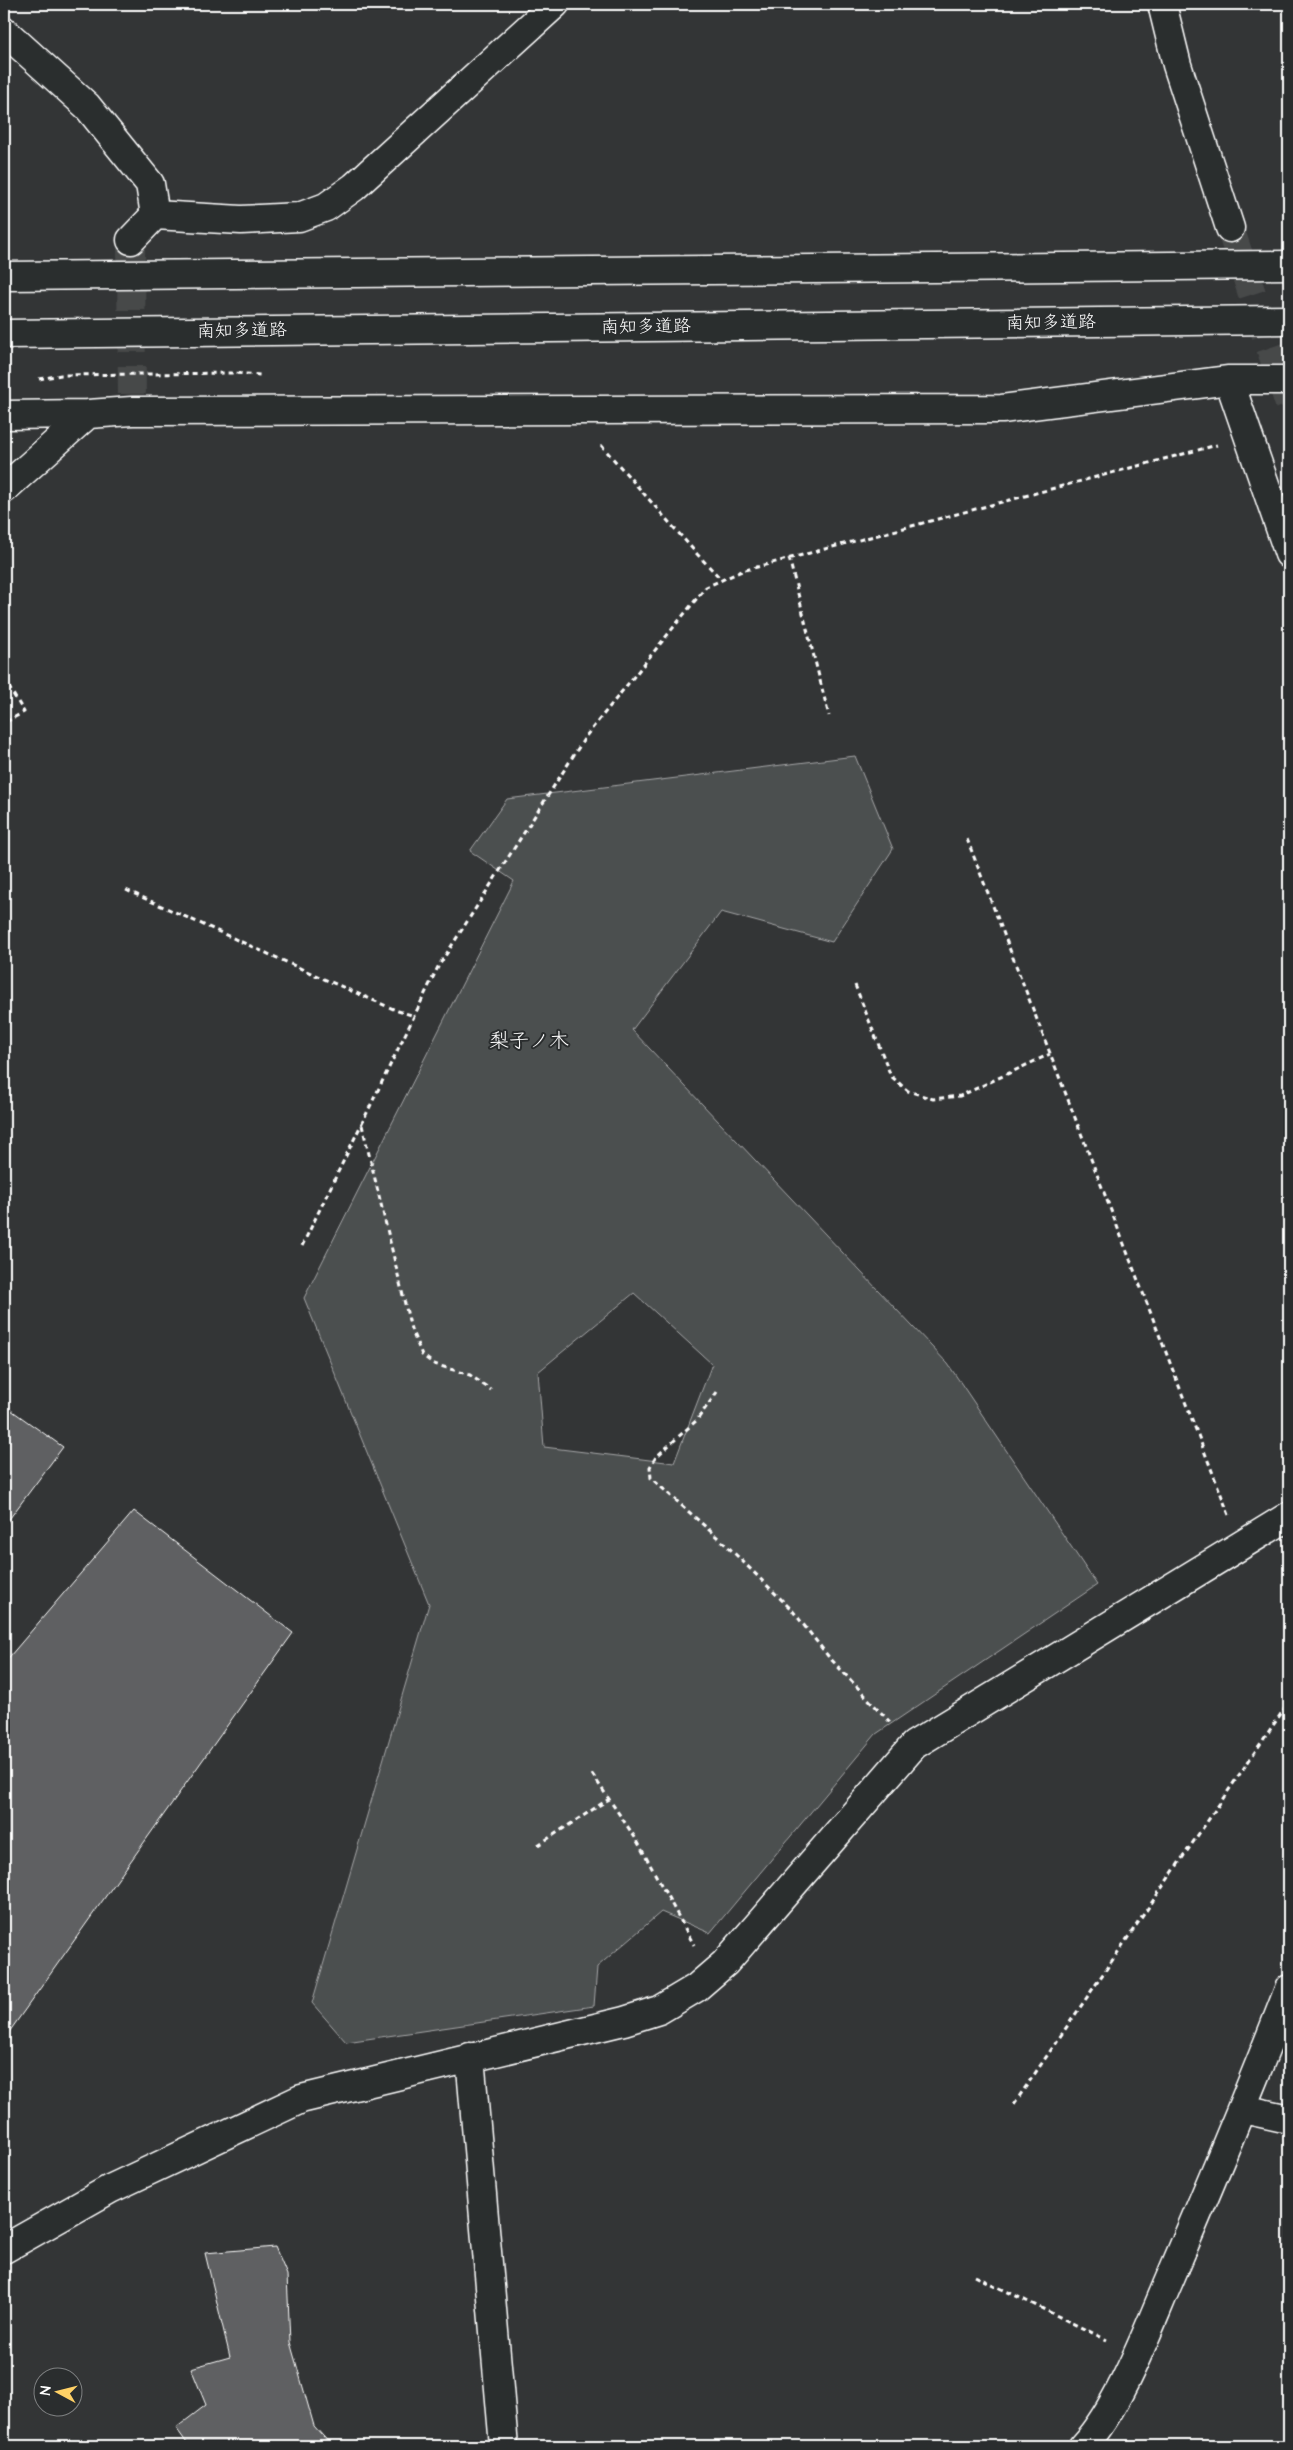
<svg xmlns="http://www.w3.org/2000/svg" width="1293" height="2450" font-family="'Architects Daughter','Klee One',sans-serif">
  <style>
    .green { fill: #4c4f50; stroke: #a6a7a8; fill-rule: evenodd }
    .building { fill: #5f6162; stroke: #fff }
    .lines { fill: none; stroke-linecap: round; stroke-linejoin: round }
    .minor-tunnel { stroke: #47494a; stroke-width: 28; stroke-dasharray: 28 14; stroke-linecap: butt }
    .minor-casing { stroke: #fff; stroke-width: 31 }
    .highway-casing { stroke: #fff; stroke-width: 31 }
    .path { stroke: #fff; stroke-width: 3; stroke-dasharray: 5 4; stroke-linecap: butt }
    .minor { stroke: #2a2d2e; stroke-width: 28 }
    .highway { stroke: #2a2d2e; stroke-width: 28 }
    .labels { text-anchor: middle; stroke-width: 4; stroke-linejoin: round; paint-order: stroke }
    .street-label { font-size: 18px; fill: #fff; stroke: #2a2d2e }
    .quarter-label { font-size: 20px; fill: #fff; stroke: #2a2d2e }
  </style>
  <rect width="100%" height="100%" fill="#333536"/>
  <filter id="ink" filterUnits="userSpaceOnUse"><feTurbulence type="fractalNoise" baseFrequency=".02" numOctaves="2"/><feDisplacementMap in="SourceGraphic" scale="10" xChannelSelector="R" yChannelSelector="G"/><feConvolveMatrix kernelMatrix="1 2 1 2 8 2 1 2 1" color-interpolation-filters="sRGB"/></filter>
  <g filter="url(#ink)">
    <!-- green -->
    <path class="green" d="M 855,756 L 893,849 L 832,942 L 721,912 L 632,1030 L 948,1364 L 1097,1585 L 876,1734 L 710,1933 L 661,1912 L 597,1967 L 594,2006 L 346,2042 L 312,2003 L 429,1604 L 304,1298 L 514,881 L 470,851 L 507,799 ZM 634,1293 L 712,1364 L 674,1463 L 544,1447 L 538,1372 Z"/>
    <!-- building -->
    <path class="building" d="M 4,1405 L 63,1447 L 4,1526 Z
      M 134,1511 L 293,1633 L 7,2035 L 4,2032 L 4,1663 Z
      M 275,2247 L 287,2275 L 290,2342 L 314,2426 L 332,2446 L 189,2446 L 176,2428 L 206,2405 L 191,2368 L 230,2357 L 205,2253 Z"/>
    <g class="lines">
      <!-- minor-tunnel -->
      <path class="minor-tunnel" d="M 1230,228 L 1289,404
        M 131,240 L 132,411"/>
      <!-- minor casing -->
      <g class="minor-casing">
        <path id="minor" d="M 1162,4 L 1177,65 L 1230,228
          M 4,31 L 87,106 L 150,184 L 155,215 L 131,240
          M 155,215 L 241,220 L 299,217 L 326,207 L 354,187 L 555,4
          M 1229,380 L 1289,554
          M 4,415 L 88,414
          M 4,489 L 88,414 L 132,411 L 1002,409 L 1229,380 L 1289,380
          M 470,2057 L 504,2446
          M 1243,2109 L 1289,2119
          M 4,2249 L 110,2189 L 301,2099 L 624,2021 L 659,2010 L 696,1988 L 725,1963 L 914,1745 L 1289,1516
          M 1083,2446 C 1119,2407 1147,2332 1168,2283 C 1210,2185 1251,2088 1289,1989"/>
      </g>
      <!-- highway casing -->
      <g class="highway-casing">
        <path id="highway" d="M 4,276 L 1289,265
          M 4,334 L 1289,320"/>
      </g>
      <!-- path -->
      <path class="path" d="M 39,379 L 61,375 L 234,373 L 260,375
        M 601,445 L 697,554 L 722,580
        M 789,558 L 829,716
        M 4,679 L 24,712 L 4,723
        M 967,839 L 1229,1515
        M 126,890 L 324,979 L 398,1011 L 415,1016
        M 855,985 L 891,1076 L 908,1091 L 933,1099 L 960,1096 L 1050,1054
        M 362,1125 L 411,1329 L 422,1355 L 434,1364 L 470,1375 L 491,1390
        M 302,1246 L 438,967 L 586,736 L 706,587 L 742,571 L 1217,445
        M 717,1392 L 697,1420 L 656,1457 L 650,1467 L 651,1478 L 727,1546 L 792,1610 L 828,1656 L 890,1722
        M 592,1774 L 636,1839 L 694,1945
        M 538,1845 L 609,1799
        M 1014,2104 L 1289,1702
        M 975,2276 L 1107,2340"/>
      <!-- minor -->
      <use href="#minor" class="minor"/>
      <!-- highway -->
      <use href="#highway" class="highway"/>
    </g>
  </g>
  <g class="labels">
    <!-- street labels -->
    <g class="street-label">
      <text transform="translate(1051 322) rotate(-1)" y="6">南知多道路</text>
      <text transform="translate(646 326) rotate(-1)" y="6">南知多道路</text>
      <text transform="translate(242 330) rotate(-1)" y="6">南知多道路</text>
    </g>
    <!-- quarter labels -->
    <g class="quarter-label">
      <text x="529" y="1047">梨子ノ木</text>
    </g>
  </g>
  <!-- margin -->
  <rect width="1293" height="2450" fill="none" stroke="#2a2d2e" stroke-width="20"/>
  <rect x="10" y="10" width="1273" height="2430" fill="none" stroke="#fff" stroke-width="2" filter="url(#ink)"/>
  <!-- north arrow -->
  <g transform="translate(58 2392) rotate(277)"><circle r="24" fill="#2a2d2e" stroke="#7f8182"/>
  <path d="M0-4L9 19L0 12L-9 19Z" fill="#ffd166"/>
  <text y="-8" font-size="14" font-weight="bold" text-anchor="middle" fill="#ffffff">N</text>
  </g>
</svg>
